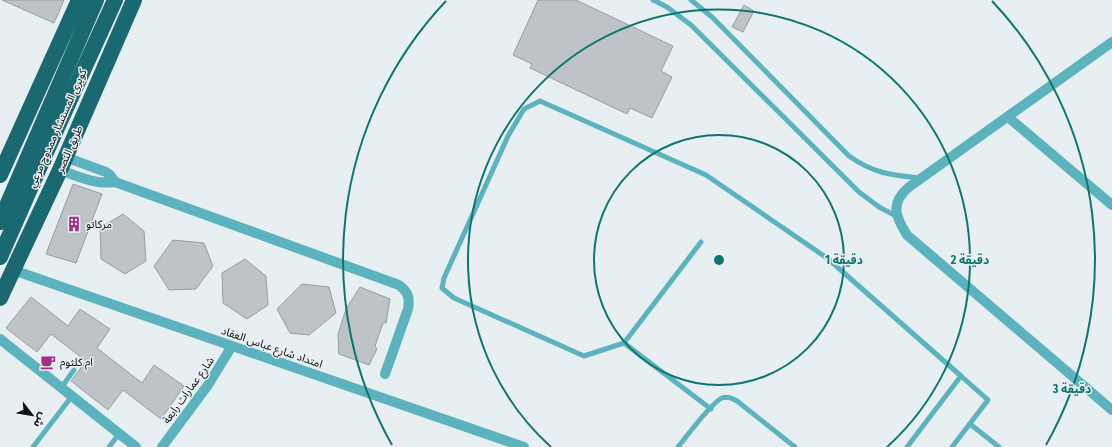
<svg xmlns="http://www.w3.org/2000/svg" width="1112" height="447" font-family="'Fira Sans Condensed','Noto Sans Arabic',sans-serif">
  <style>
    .building { fill: #bec3c7; stroke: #999da1 }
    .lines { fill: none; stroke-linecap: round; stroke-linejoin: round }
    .service { stroke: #5db3bd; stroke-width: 5 }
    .minor { stroke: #5db3bd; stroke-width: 10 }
    .trunk { stroke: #1a6870; stroke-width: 16 }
    .trunk-bridge { stroke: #1a6870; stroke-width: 16 }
    .ring { fill: none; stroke: #0f766e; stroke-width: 2 }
    .labels { text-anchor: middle; stroke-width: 3; stroke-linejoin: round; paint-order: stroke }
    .street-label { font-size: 11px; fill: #0d0f10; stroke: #e8eff2 }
    .poi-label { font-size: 11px; fill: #0d0f10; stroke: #e8eff2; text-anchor: start }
    .centre { fill: #0f766e; stroke: #e8eff2; stroke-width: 2 }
    .ring-label { font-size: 12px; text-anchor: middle; font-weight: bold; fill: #0f766e; stroke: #e8eff2; stroke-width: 3; stroke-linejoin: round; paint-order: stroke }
  </style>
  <rect width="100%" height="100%" fill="#e8eff2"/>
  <!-- building -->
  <path class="building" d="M 2,0 L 64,0 L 54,23 Z
    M 538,0 L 576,0 L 673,46 L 661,71 L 672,77 L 652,118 L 630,108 L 627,114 L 530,68 L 532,64 L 513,55 Z
    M 744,5 L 754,11 L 743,32 L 732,27 Z
    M 73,184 L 102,194 L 76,263 L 46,254 Z
    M 123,214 L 144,231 L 146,261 L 125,274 L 101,259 L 100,228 Z
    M 173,240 L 204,243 L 213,266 L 196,289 L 169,290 L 154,266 Z
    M 245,259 L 266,276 L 268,305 L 247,319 L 223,303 L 222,273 Z
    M 302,284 L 329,287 L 336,313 L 309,335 L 290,333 L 277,309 Z
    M 360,287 L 390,299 L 386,323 L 383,323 L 375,346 L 377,349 L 369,365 L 339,354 L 338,334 L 346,309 Z
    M 31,297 L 68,326 L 80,309 L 110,329 L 97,348 L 142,383 L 154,365 L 184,386 L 171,405 L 161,419 L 123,390 L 108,410 L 71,381 L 86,361 L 51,334 L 37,352 L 6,328 Z"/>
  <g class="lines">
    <!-- service -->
    <path class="service" d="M 653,0 L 667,7 L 691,25 L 859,192 L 879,207 L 898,217
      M 691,0 L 712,17 L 849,156 C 873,173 890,175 919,178
      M 701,242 L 624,343 L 584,356 L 454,298 L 442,288 L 444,278 L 508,136 L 524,109 L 540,101 L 706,175 L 827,258 L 961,376
      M 624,343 L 711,409
      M 61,388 L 74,370
      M 970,424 L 999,447
      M 33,447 L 72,396
      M 109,447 L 119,434
      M 678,447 C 686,437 712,402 722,398 C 727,396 732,398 737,401 L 795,447
      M 907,447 L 961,376 L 988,400 L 952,447"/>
    <!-- minor -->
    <path class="minor" d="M 1112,42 L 909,187 C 890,203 895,216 907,235 L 1112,410
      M 1008,117 L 1112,205
      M 65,157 L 106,172 L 110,175 L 115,182
      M 60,170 C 77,176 96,185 115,182 L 399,285 C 408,292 410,297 408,309 L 385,374
      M 13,270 L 524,447
      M 0,339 L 136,447
      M 162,447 L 208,385 L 232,346"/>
    <!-- trunk -->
    <path class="trunk" d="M 0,175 L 79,0
      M 0,222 L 96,0
      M 0,298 L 60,170 L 134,0"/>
    <!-- trunk-bridge -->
    <path class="trunk-bridge" d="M 0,257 L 47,150 L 115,0"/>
  </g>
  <!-- distance rings -->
  <g class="ring">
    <circle cx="719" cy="260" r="125"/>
    <path d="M551 447A251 251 0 1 1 887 447"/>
    <path d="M392 445A376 376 0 0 1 446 1M992 1A376 376 0 0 1 1046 445"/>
  </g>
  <!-- icons -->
  <defs>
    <g id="building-bare" transform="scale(1.2)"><path d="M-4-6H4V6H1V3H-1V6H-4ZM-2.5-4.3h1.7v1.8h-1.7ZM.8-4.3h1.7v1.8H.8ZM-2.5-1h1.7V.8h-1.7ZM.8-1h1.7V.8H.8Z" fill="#a52d84" stroke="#e8eff2" stroke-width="2.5" paint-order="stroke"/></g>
    <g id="cafe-bare" transform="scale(1.2)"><path d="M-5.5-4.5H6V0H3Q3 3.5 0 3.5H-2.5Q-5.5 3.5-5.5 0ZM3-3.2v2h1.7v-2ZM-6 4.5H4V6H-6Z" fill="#a52d84" stroke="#e8eff2" stroke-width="2.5" paint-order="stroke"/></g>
  </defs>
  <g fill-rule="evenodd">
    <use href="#building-bare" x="74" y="224"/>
    <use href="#cafe-bare" x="48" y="362"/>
  </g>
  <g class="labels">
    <!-- street labels -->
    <g class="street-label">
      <text transform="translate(57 128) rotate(-66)" y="4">كوبرى المستشار ممدوح مرعي</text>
      <text transform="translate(69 149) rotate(-66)" y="4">طريق النصر</text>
      <text transform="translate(272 347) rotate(19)" y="4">امتداد شارع عباس العقاد</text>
      <text transform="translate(188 390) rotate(-54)" y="4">شارع عمارات رابعة</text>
    </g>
    <!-- poi labels -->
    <g class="poi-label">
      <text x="86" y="228">مركاتو</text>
      <text x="60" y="366">ام كلثوم</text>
    </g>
  </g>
  <circle cx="719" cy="260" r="6" class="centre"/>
  <g class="ring-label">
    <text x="844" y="264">1 دقيقة</text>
    <text x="970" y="264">2 دقيقة</text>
    <text x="1072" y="393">3 دقيقة</text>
  </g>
  <!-- north arrow -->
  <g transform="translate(32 415) rotate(121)" stroke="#e8eff2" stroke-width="3" paint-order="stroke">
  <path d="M0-3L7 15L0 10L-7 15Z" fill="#0d0f10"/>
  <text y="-6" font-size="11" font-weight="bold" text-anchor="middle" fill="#0d0f10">ش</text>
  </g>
</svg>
